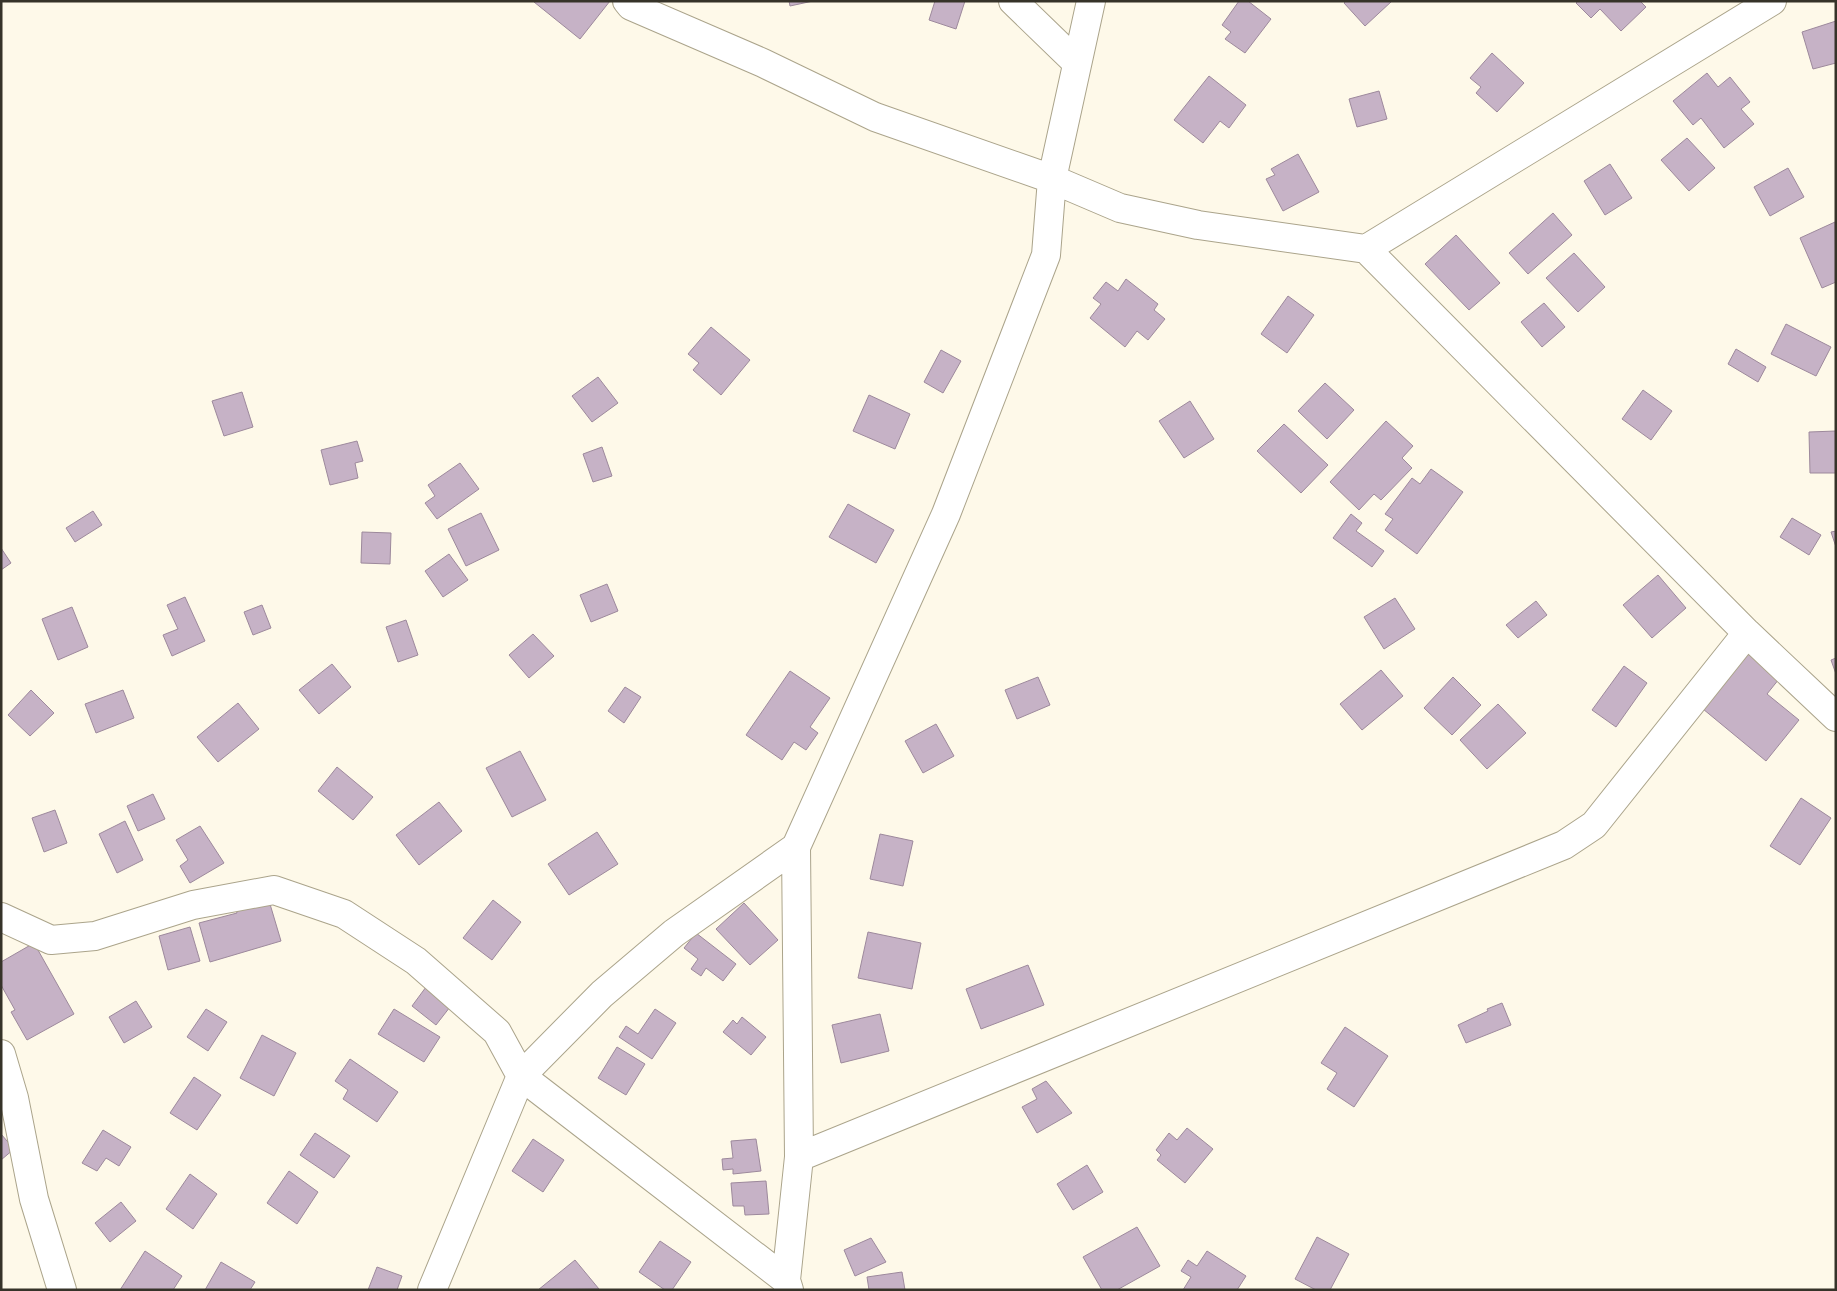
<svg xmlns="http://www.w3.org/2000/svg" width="1837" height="1291" font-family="Rubik,sans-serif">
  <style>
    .building { fill: #c6b2c6; stroke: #9d899c }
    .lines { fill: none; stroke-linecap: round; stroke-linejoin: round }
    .minor-casing { stroke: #aba48b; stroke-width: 30 }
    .minor { stroke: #fff; stroke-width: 28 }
  </style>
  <rect width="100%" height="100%" fill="#fef9e9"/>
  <!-- building -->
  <path class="building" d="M 535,1 L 610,1 L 580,39 L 534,2 Z
    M 789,1 L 813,1 L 790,6 Z
    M 935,1 L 965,1 L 956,29 L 929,20 Z
    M 1239,1 L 1248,1 L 1271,19 L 1245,53 L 1225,39 L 1231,32 L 1222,25 Z
    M 1346,1 L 1392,1 L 1365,26 L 1344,3 Z
    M 1578,1 L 1640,1 L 1646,7 L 1621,31 L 1600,9 L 1591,18 L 1576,3 Z
    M 1836,21 L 1836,63 L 1813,69 L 1802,32 Z
    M 1492,53 L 1524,83 L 1497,112 L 1476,93 L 1481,87 L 1470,78 Z
    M 1707,73 L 1718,87 L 1730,77 L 1750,102 L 1741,109 L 1754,124 L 1724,148 L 1701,118 L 1693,125 L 1673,101 Z
    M 1209,76 L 1246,105 L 1229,128 L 1220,121 L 1203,143 L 1174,120 Z
    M 1379,91 L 1387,119 L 1357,127 L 1349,99 Z
    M 1687,138 L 1715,168 L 1689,191 L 1661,160 Z
    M 1298,154 L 1319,192 L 1283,211 L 1266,179 L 1275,175 L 1271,169 Z
    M 1610,164 L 1632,198 L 1605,215 L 1584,181 Z
    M 1788,168 L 1804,197 L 1770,216 L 1754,187 Z
    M 1553,213 L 1572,235 L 1528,274 L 1509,253 Z
    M 1835,222 L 1836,282 L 1822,288 L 1800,238 Z
    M 1456,235 L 1500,283 L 1469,310 L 1425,264 Z
    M 1574,253 L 1605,287 L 1578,312 L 1546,278 Z
    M 1126,279 L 1158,304 L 1154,310 L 1165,319 L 1148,340 L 1137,331 L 1125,347 L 1090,318 L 1101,304 L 1093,298 L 1106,282 L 1118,291 Z
    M 1288,296 L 1314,315 L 1287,353 L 1261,334 Z
    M 1544,303 L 1565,327 L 1542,347 L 1521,322 Z
    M 1786,324 L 1831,347 L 1816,376 L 1771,354 Z
    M 711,327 L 750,360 L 721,395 L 693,370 L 699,363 L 688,354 Z
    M 1736,349 L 1766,367 L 1758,382 L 1728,364 Z
    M 941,350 L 961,361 L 943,393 L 924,382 Z
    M 598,377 L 618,403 L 592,422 L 572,396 Z
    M 1325,383 L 1354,410 L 1327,439 L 1298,411 Z
    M 1643,390 L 1672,411 L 1651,440 L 1622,419 Z
    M 242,392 L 253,427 L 224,436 L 212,401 Z
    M 869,395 L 910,414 L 895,449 L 853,431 Z
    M 1190,401 L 1214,439 L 1184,458 L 1159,421 Z
    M 1386,421 L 1413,446 L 1402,458 L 1412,468 L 1381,500 L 1374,494 L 1359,510 L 1330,482 Z
    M 1284,424 L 1328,465 L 1301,493 L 1257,451 Z
    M 1836,431 L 1836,473 L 1810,473 L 1809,432 Z
    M 357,441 L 363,461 L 355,463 L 358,478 L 330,485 L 321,450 Z
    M 602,447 L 612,476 L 593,482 L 583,454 Z
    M 460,463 L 479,489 L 437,519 L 425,503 L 435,496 L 428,485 Z
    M 1431,469 L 1463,492 L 1417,554 L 1385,530 L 1393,519 L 1385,514 L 1412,478 L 1420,484 Z
    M 848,504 L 894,530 L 876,563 L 829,537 Z
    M 93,511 L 102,525 L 75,542 L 66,528 Z
    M 481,513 L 499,550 L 466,566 L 448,529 Z
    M 1351,514 L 1362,523 L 1356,531 L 1384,551 L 1372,567 L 1333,538 Z
    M 1792,518 L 1821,535 L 1809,555 L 1780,537 Z
    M 1836,531 L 1836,547 L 1831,532 Z
    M 362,532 L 391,533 L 390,564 L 361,563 Z
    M 1,548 L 11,563 L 1,570 Z
    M 449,554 L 468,580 L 443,597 L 425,571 Z
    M 1658,575 L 1686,608 L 1652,638 L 1623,605 Z
    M 607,584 L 618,611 L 591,622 L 580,595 Z
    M 185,597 L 205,641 L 172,656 L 163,635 L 178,629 L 167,605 Z
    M 1395,598 L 1415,629 L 1384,649 L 1364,617 Z
    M 1536,601 L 1547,615 L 1518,638 L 1506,625 Z
    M 262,605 L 271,628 L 253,635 L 244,612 Z
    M 72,607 L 88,647 L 58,660 L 42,619 Z
    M 406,620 L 418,655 L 398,662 L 386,627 Z
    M 533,634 L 554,656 L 529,678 L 509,655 Z
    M 1752,649 L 1783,674 L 1767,694 L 1799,720 L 1766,761 L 1703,709 Z
    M 1836,658 L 1836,674 L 1831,660 Z
    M 332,664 L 351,687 L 319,714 L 299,690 Z
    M 1624,666 L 1647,683 L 1616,727 L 1592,710 Z
    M 1381,670 L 1403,696 L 1362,730 L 1340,704 Z
    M 790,671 L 830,698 L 810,727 L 818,733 L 806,750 L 794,742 L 782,760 L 746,735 Z
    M 1038,677 L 1050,705 L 1017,719 L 1005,690 Z
    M 1453,677 L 1481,705 L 1452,735 L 1424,708 Z
    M 625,687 L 641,697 L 624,723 L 608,711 Z
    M 31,690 L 54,713 L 30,736 L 8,715 Z
    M 123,690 L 134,718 L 96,733 L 85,704 Z
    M 238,703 L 259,729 L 218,762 L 197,737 Z
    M 1498,704 L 1526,733 L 1487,769 L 1460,740 Z
    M 936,724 L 954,756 L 923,773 L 905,741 Z
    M 520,751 L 546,800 L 512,817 L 486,768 Z
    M 337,767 L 373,797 L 353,820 L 318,791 Z
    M 153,794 L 165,819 L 138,831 L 127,806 Z
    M 1801,798 L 1831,818 L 1800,865 L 1770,846 Z
    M 439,802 L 462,831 L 419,865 L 396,835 Z
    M 55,810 L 67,843 L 44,852 L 32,818 Z
    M 125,821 L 143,860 L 117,873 L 99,834 Z
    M 200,826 L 224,863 L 190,883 L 180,866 L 188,860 L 176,840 Z
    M 597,832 L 618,864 L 569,895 L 548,864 Z
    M 880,834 L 913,841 L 903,886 L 870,879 Z
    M 267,894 L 281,941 L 210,962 L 199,923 L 237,913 L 234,904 Z
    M 493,900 L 521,922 L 492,960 L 463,938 Z
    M 744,903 L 778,940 L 750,965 L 716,929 Z
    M 190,927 L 200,961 L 168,970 L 159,936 Z
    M 868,932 L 921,943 L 912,989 L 858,978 Z
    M 696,933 L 736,964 L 723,981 L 706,968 L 701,976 L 691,969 L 698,959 L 684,948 Z
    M 34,943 L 74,1014 L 27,1040 L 11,1012 L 15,1010 L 1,985 L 1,962 Z
    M 1028,965 L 1044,1005 L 981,1029 L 966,989 Z
    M 426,987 L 450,1007 L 436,1025 L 412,1006 Z
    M 136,1001 L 152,1027 L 124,1043 L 109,1017 Z
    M 1502,1003 L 1511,1025 L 1466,1043 L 1458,1025 L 1488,1011 L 1487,1009 Z
    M 206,1009 L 227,1022 L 208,1051 L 187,1037 Z
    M 394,1009 L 440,1037 L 424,1062 L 378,1034 Z
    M 655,1009 L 676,1023 L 652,1059 L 619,1037 L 626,1026 L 638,1034 Z
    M 880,1014 L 889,1051 L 841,1063 L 832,1025 Z
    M 742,1017 L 766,1037 L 751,1055 L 723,1032 L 733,1020 L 737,1024 Z
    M 1345,1027 L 1388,1056 L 1354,1107 L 1327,1089 L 1337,1073 L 1321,1063 Z
    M 262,1035 L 296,1053 L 274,1096 L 240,1078 Z
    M 617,1047 L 645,1064 L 626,1095 L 598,1078 Z
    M 350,1059 L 398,1092 L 377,1122 L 343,1099 L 348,1090 L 335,1081 Z
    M 194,1077 L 221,1095 L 197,1130 L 170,1113 Z
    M 1046,1081 L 1072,1113 L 1037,1133 L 1022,1107 L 1037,1099 L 1032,1089 Z
    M 1187,1128 L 1213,1149 L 1185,1183 L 1157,1160 L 1161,1155 L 1156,1150 L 1169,1133 L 1177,1140 Z
    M 103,1130 L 131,1147 L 119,1166 L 106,1158 L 97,1171 L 82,1163 Z
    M 315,1133 L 350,1156 L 334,1178 L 300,1155 Z
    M 1,1134 L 14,1149 L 1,1160 Z
    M 533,1139 L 564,1160 L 543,1192 L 512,1171 Z
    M 756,1139 L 761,1171 L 733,1174 L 733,1169 L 723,1170 L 722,1159 L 733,1158 L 731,1141 Z
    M 1087,1165 L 1103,1192 L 1073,1210 L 1057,1184 Z
    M 289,1171 L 318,1192 L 297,1224 L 267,1203 Z
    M 190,1174 L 217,1194 L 193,1229 L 166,1209 Z
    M 766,1181 L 769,1214 L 745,1215 L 744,1206 L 733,1206 L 731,1183 Z
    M 121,1202 L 136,1221 L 110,1242 L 95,1223 Z
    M 1137,1227 L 1160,1266 L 1117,1290 L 1102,1290 L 1083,1257 Z
    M 1317,1237 L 1349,1254 L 1330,1290 L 1316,1290 L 1295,1279 Z
    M 871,1238 L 886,1262 L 855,1276 L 844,1250 Z
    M 660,1241 L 691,1262 L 672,1290 L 665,1290 L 639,1272 Z
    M 145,1251 L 182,1276 L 173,1290 L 120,1290 Z
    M 1207,1251 L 1246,1276 L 1237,1290 L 1183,1290 L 1191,1277 L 1181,1271 L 1188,1260 L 1197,1266 Z
    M 575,1260 L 599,1289 L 538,1290 Z
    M 221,1262 L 255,1282 L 250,1290 L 205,1290 Z
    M 377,1267 L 402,1276 L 397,1290 L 368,1290 Z
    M 902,1272 L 905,1290 L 869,1290 L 867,1277 Z"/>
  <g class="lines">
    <!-- minor casing -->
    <g class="minor-casing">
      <path id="minor" d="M 627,1 L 631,6 L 763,63 L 875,117 L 1052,179 L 1120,208 L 1198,225 L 1366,249 L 1772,1
        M 1013,1 L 1077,63
        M 1366,249 L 1747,633 L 1836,717
        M 1,917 L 51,940 L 95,936 L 193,905 L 274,890 L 344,914 L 416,961 L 497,1032 L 521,1076 L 786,1280
        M 1,1054 L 14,1098 L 34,1199 L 62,1290
        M 799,1157 L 1564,845 L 1594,825 L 1747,633
        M 432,1290 L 521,1076 L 602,994 L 674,933 L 796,847
        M 789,1290 L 786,1280 L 799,1157 L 796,847 L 946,514 L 1046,255 L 1052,179 L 1091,1"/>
    </g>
    <!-- minor -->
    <use href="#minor" class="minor"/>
  </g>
  <!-- border -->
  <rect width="1837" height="1291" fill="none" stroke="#363329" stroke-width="5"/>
</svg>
